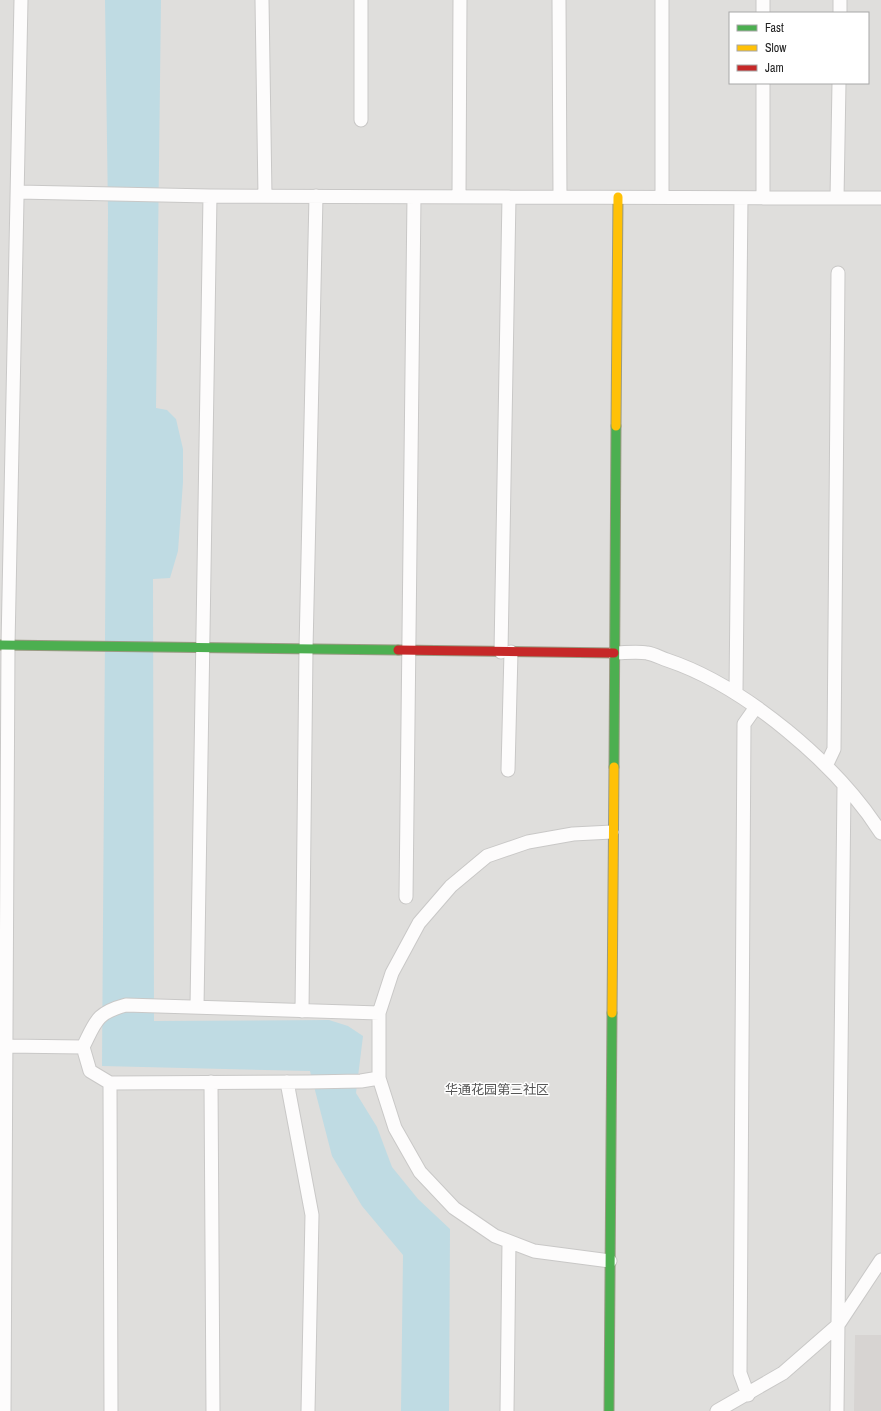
<svg xmlns="http://www.w3.org/2000/svg" width="881" height="1411" font-family="'Archivo Narrow','Noto Sans SC',sans-serif">
  <style>
    .residential { fill: #dfdedc; fill-rule: evenodd }
    .water { fill: #bfdbe3 }
    .building { fill: #d7d4d2 }
    .lines { fill: none; stroke-linecap: round; stroke-linejoin: round }
    .lane-casing { stroke: #c9c8c7; stroke-width: 15 }
    .fast-casing { stroke: #999a82; stroke-width: 11 }
    .slow-casing { stroke: #999a82; stroke-width: 11 }
    .jam-casing { stroke: #999a82; stroke-width: 11 }
    .lane { stroke: #fdfcfc; stroke-width: 13 }
    .fast { stroke: #4caf50; stroke-width: 9 }
    .slow { stroke: #ffc107; stroke-width: 9 }
    .jam { stroke: #c62828; stroke-width: 9 }
    .labels { text-anchor: middle; stroke-width: 3; stroke-linejoin: round; paint-order: stroke }
    .neighbourhood-label { font-size: 13px; fill: #555; stroke: #fff }
  </style>
  <rect width="100%" height="100%" fill="#f0eeeb"/>
  <!-- residential -->
  <path class="residential" d="M 0,0 L 881,0 L 881,1411 L 0,1411 ZM 730,13 L 868,13 L 868,83 L 730,83 Z"/>
  <!-- water -->
  <path class="water" d="M 105,0 L 161,0 L 156,408 L 167,410 L 176,419 L 183,449 L 183,482 L 178,551 L 170,578 L 153,579 L 154,1021 L 329,1020 L 348,1026 L 363,1036 L 356,1093 L 377,1127 L 392,1167 L 418,1199 L 450,1229 L 449,1411 L 401,1411 L 403,1255 L 362,1206 L 332,1156 L 310,1071 L 102,1066 L 108,212 Z"/>
  <!-- building -->
  <path class="building" d="M 855,1335 L 881,1335 L 881,1411 L 854,1411 Z"/>
  <g class="lines">
    <!-- lane casing -->
    <g class="lane-casing">
      <path id="lane" d="M 262,0 L 265,196
        M 559,0 L 560,197
        M 763,0 L 763,13
        M 840,13 L 840,0
        M 763,83 L 763,198
        M 361,120 L 361,0
        M 18,192 L 210,196 L 881,198
        M 459,196 L 460,0
        M 662,197 L 662,0
        M 837,198 L 839,83
        M 501,652 L 509,197
        M 614,653 C 624,653 637,651 647,653 C 654,654 661,658 667,660 C 745,686 837,764 881,833
        M 736,692 L 741,198
        M 826,766 L 834,749 L 838,273
        M 508,770 L 511,652
        M 406,897 L 414,197
        M 197,1007 L 210,196
        M 302,1011 L 306,649 L 316,196
        M 6,1046 L 83,1047
        M 379,1078 L 361,1081 L 308,1082 L 110,1083 L 90,1071 L 83,1047 C 96,1021 96,1013 126,1005 L 379,1013
        M 211,1082 L 213,1411
        M 287,1082 L 312,1215 L 308,1411
        M 110,1083 L 111,1411
        M 610,1261 L 534,1251 L 495,1236 L 454,1208 L 420,1172 L 395,1128 L 379,1078 L 379,1013 L 392,973 L 419,923 L 451,886 L 487,856 L 528,842 L 573,834 L 612,832
        M 748,1395 L 740,1373 L 744,724 L 756,707
        M 4,1411 L 8,645 L 21,0
        M 507,1411 L 509,1242
        M 717,1411 L 783,1373 L 838,1325 L 881,1260
        M 837,1411 L 844,787"/>
    </g>
    <!-- fast casing -->
    <g class="fast-casing">
      <path id="fast" d="M 0,645 L 398,650
        M 614,767 L 616,426
        M 609,1411 L 612,1013"/>
    </g>
    <!-- slow casing -->
    <g class="slow-casing">
      <path id="slow" d="M 616,426 L 618,197
        M 612,1013 L 614,767"/>
    </g>
    <!-- jam casing -->
    <g class="jam-casing">
      <path id="jam" d="M 398,650 L 614,653"/>
    </g>
    <!-- lane -->
    <use href="#lane" class="lane"/>
    <!-- fast -->
    <use href="#fast" class="fast"/>
    <!-- slow -->
    <use href="#slow" class="slow"/>
    <!-- jam -->
    <use href="#jam" class="jam"/>
  </g>
  <g class="labels">
    <!-- neighbourhood labels -->
    <g class="neighbourhood-label">
      <text x="497" y="1094">华通花园第三社区</text>
    </g>
  </g>
  <!-- legend -->
  <rect x="729" y="12" width="140" height="72" fill="#ffffff" stroke="#a7a7a7"/>
  <rect x="737" y="25" width="20" height="6" fill="#4caf50" stroke="#a7a7a7"/>
  <text x="765" y="32" font-size="12" fill="#222222">Fast</text>
  <rect x="737" y="45" width="20" height="6" fill="#ffc107" stroke="#a7a7a7"/>
  <text x="765" y="52" font-size="12" fill="#222222">Slow</text>
  <rect x="737" y="65" width="20" height="6" fill="#c62828" stroke="#a7a7a7"/>
  <text x="765" y="72" font-size="12" fill="#222222">Jam</text>
</svg>
